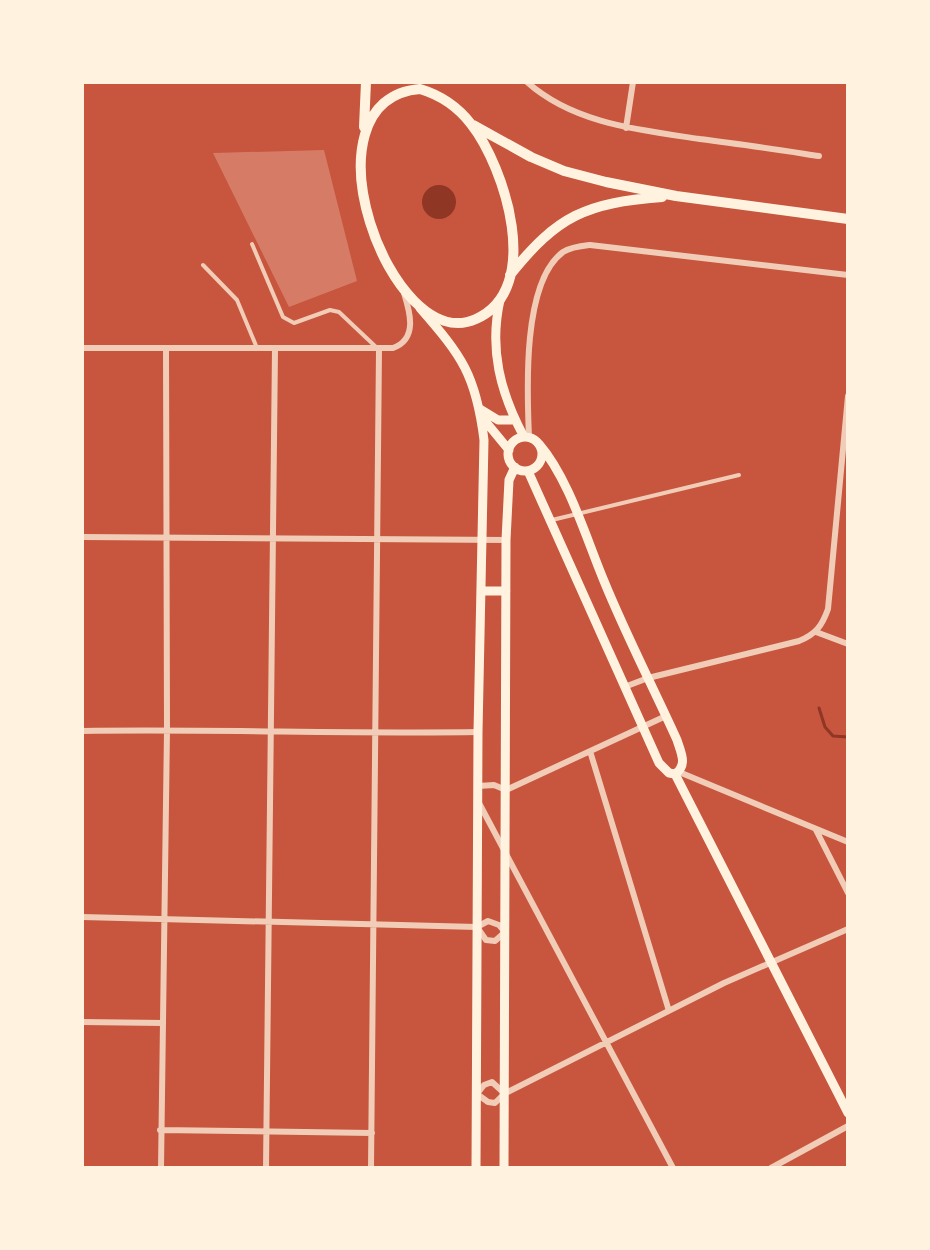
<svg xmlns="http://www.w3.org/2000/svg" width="930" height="1250" font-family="'DejaVu Sans',sans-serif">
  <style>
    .water { fill: #8f3625 }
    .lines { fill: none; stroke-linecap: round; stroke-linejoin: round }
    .stream { stroke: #8f3625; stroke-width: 3 }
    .building { fill: #d67c66 }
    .service { stroke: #f1ccb7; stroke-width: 4 }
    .minor { stroke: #f1ccb7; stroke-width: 6 }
    .secondary { stroke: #fff3e0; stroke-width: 9 }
    .primary { stroke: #fff3e0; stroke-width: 10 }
  </style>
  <rect width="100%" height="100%" fill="#c8553d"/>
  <!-- water -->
  <path class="water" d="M422 202a17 17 0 1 1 34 0a17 17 0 1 1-34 0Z"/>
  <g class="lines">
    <!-- stream -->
    <path class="stream" d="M 819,708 L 825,727 L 833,736 L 848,737"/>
  </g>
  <!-- building -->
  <path class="building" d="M 324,150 L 357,281 L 289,307 L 213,153 Z"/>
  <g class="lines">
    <!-- service -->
    <path class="service" d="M 252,244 L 283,317 L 294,323 L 330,310 L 339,312 L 376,347
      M 203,265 L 237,300 L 257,348
      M 552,520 L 739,475"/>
    <!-- minor -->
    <path class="minor" d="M 527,82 C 574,124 640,130 700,139 C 740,144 779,150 819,156
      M 626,128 L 633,82
      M 82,348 L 393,348 C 418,339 410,312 404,293
      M 529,437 C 527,391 522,282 563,252 C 571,247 581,246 590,245 L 848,275
      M 82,537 L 506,540
      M 816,632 L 848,644
      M 627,686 L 648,678 L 799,641 C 816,634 822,626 828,609 L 848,396
      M 82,731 C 215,729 346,734 478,732
      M 590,751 L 669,1011
      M 679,772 L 848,842
      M 478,786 L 494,785 L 506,790 L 666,716
      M 479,803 L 673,1168
      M 816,830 L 848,893
      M 82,917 L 477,927
      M 488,921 L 499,925 L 505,932 L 495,941 L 486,940 L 477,927 Z
      M 82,1022 L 163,1023
      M 504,1093 L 492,1082 L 484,1085 L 477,1094 L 488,1102 L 495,1103 L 504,1094 L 724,983 L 848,929
      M 160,1130 L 372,1133
      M 161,1168 L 167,730 L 166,348
      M 266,1168 L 275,349
      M 371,1168 L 379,350
      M 771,1168 L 848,1126"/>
    <!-- secondary -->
    <path class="secondary" d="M 500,300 C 489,349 500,392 524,437
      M 420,308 C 462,356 476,375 484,440 L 478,732 L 476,1168
      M 480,409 L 498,420 L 515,420
      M 481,416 L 509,450
      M508 454a17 17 0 1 1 34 0a17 17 0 1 1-34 0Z
      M 539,444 C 569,479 586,538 604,581 C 626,635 653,687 677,740 C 681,753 688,765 675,774
      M 528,471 L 659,763 L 669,773 L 675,774 L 848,1113
      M 481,591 L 506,591
      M 504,1168 L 506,540 L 509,480 L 515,467"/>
    <!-- primary -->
    <path class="primary" d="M 420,89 C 440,95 458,107 471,124 C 505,167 544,289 476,319 C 391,358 297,99 420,89 Z
      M 473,125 L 531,157 L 564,171 L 606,182 L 676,196 L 848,219
      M 364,127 L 366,82
      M 510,275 C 558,215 586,203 662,197"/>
  </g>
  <!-- border -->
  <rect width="930" height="1250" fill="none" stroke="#fff3e0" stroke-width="168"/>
</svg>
